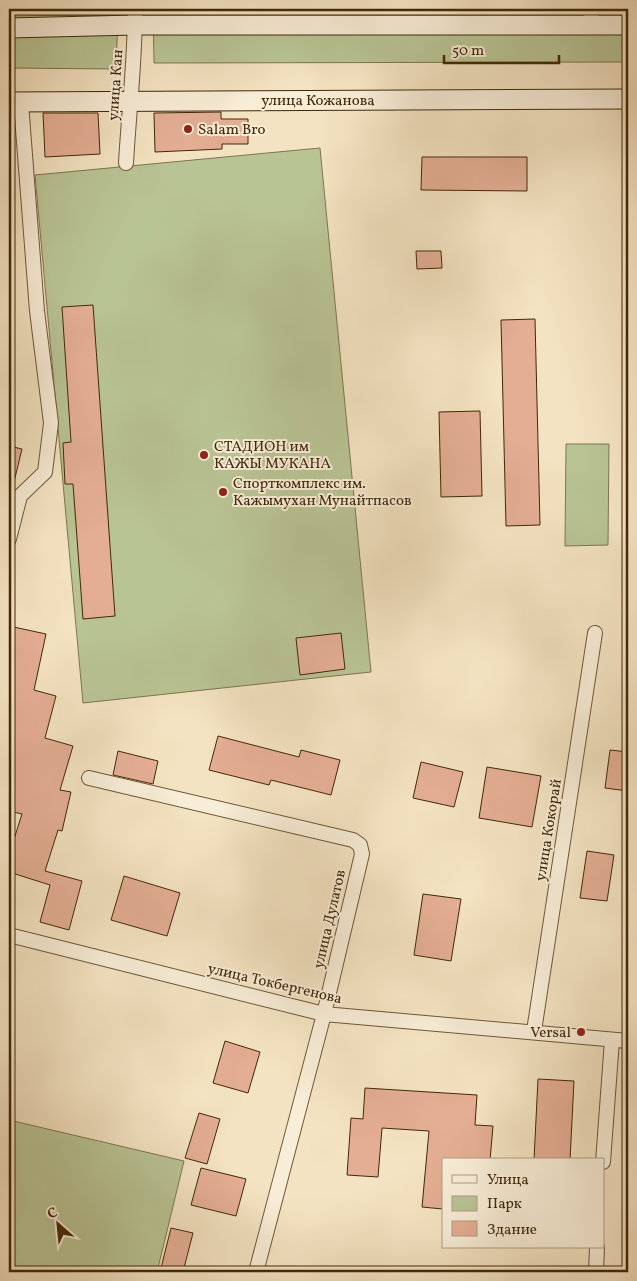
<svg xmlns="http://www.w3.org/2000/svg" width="637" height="1281" font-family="Vollkorn,serif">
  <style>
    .green { fill: #b9c495; stroke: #7d764f }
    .building { fill: #e4ae94; stroke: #412809 }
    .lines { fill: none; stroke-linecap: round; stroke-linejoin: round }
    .street-casing { stroke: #6e5737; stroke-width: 16 }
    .secondary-casing { stroke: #412809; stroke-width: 21 }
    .street { stroke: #f8edd7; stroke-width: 14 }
    .secondary { stroke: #f8edd7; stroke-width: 19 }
    .poi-dot { fill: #8f2418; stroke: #f8edd7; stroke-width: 2 }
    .labels { text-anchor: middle; stroke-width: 4; stroke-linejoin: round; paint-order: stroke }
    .street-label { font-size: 15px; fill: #412809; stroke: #f8edd7 }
    .poi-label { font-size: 15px; fill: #412809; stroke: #f8edd7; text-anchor: start }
  </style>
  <rect width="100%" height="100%" fill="#f4e3c2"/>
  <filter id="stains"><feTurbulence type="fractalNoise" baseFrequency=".004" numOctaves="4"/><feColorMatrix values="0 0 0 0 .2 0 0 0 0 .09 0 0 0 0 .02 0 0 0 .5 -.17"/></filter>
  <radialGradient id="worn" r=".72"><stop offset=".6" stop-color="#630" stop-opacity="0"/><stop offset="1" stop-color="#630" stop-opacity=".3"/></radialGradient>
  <!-- green -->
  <path class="green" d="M 153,9 L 628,9 L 628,62 L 154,63 Z
    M 118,15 L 116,69 L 9,68 L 9,16 Z
    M 320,148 L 371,672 L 83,703 L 35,175 Z
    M 566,444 L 609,444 L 608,545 L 565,546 Z
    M 9,1120 L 184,1161 L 157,1272 L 9,1272 Z"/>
  <!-- building -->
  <path class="building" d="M 221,112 L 221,119 L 248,119 L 248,144 L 222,144 L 222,149 L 155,152 L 154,113 Z
    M 43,113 L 98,113 L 100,154 L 45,157 Z
    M 422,157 L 527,157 L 527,191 L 421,190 Z
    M 416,251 L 441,251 L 442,268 L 417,269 Z
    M 93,305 L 115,616 L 83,619 L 73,484 L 65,484 L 63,443 L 71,442 L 62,307 Z
    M 535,319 L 540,525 L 506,526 L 501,320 Z
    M 480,411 L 482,496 L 441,497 L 439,412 Z
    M 9,446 L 22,449 L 13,486 L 9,485 Z
    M 9,626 L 46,634 L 34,690 L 56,696 L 45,738 L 73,746 L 60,790 L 71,792 L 62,831 L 58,830 L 45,871 L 82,881 L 69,930 L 40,922 L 50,885 L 9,872 L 9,855 L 22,814 L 9,811 Z
    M 341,633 L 345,669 L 300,675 L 296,638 Z
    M 218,736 L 299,757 L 301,750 L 340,760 L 331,795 L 271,780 L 269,785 L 209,770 Z
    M 610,750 L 628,752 L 628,791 L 605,788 Z
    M 118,751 L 158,761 L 153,784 L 113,775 Z
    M 421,762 L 463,772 L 454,807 L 413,798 Z
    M 487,767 L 541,776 L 532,827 L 479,818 Z
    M 587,851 L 614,855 L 607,901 L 580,898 Z
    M 124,876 L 180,893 L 167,936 L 111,920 Z
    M 423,894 L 461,899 L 451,961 L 414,955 Z
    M 225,1041 L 260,1052 L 248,1093 L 213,1083 Z
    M 538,1079 L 574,1081 L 570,1160 L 534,1160 Z
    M 365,1088 L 477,1095 L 475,1125 L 493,1126 L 490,1160 L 443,1160 L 443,1209 L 422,1207 L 429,1131 L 382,1128 L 378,1177 L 347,1175 L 351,1118 L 363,1119 Z
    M 199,1113 L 220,1119 L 207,1164 L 185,1158 Z
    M 201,1168 L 246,1179 L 236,1216 L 191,1205 Z
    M 171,1228 L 193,1233 L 183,1272 L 160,1272 Z"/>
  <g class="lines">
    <!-- street casing -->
    <g class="street-casing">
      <path id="street" d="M 591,9 L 591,24
        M 126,163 C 129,111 135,61 135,9
        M 9,539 L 20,496 L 45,472 L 51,423 L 37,311 L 21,103
        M 89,778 L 353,840 L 360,845 L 362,854 L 324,1014 L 256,1272
        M 9,935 L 324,1014 L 628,1041
        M 534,1031 L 595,633
        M 603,1162 L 612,1040
        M 596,1272 L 597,1247"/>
    </g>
    <!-- secondary casing -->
    <g class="secondary-casing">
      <path id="secondary" d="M 9,28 L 135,25 L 628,25
        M 9,102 L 628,99"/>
    </g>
    <!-- street -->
    <use href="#street" class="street"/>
    <!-- secondary -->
    <use href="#secondary" class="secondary"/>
  </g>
  <!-- markers -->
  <g class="poi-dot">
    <circle cx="188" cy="129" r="5"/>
    <circle cx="204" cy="455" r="5"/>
    <circle cx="223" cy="492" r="5"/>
    <circle cx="581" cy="1032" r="5"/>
  </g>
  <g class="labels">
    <!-- street labels -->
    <g class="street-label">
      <text transform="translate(115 85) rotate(-86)" y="5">улица Кан</text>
      <text x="318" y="105">улица Кожанова</text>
      <text transform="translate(548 830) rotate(-81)" y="5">улица Кокорай</text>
      <text transform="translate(329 919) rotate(-77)" y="5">улица Дулатов</text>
      <text transform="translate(275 983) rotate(13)" y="5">улица Токбергенова</text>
    </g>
    <!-- poi labels -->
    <g class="poi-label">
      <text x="198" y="134">Salam Bro</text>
      <text x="214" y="451">СТАДИОН им<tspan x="214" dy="17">КАЖЫ МУКАНА</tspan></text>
      <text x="233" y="488">Спорткомплекс им.<tspan x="233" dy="17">Кажымухан Мунайтпасов</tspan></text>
      <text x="571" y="1037" text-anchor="end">Versal</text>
    </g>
  </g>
  <!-- margin -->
  <rect width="637" height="1281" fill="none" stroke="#f4e3c2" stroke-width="30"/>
  <rect x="10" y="10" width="617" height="1261" fill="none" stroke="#412809" stroke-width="2.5"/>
  <rect x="15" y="15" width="607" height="1251" fill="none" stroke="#412809"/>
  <!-- legend -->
  <rect x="442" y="1158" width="162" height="90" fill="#f8edd7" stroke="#af9e85"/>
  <rect x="452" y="1175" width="25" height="8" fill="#f8edd7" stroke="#af9e85"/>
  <text x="487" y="1184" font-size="15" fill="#412809">Улица</text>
  <rect x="452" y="1196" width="25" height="15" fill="#b9c495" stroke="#af9e85"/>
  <text x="487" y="1208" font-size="15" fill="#412809">Парк</text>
  <rect x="452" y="1221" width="25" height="15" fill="#e4ae94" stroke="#af9e85"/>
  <text x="487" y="1234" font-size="15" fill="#412809">Здание</text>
  <!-- north arrow -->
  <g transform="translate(58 1224) rotate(333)" stroke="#f8edd7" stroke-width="4" paint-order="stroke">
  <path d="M0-4L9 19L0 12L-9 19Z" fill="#412809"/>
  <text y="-8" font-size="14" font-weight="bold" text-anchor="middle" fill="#412809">С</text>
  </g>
  <!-- scale -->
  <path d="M444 55v8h115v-8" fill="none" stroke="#412809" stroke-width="2.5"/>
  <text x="452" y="55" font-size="15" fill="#412809" stroke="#f8edd7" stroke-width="4" paint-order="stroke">50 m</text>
  <rect width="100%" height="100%" filter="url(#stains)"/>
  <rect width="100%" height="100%" fill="url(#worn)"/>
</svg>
